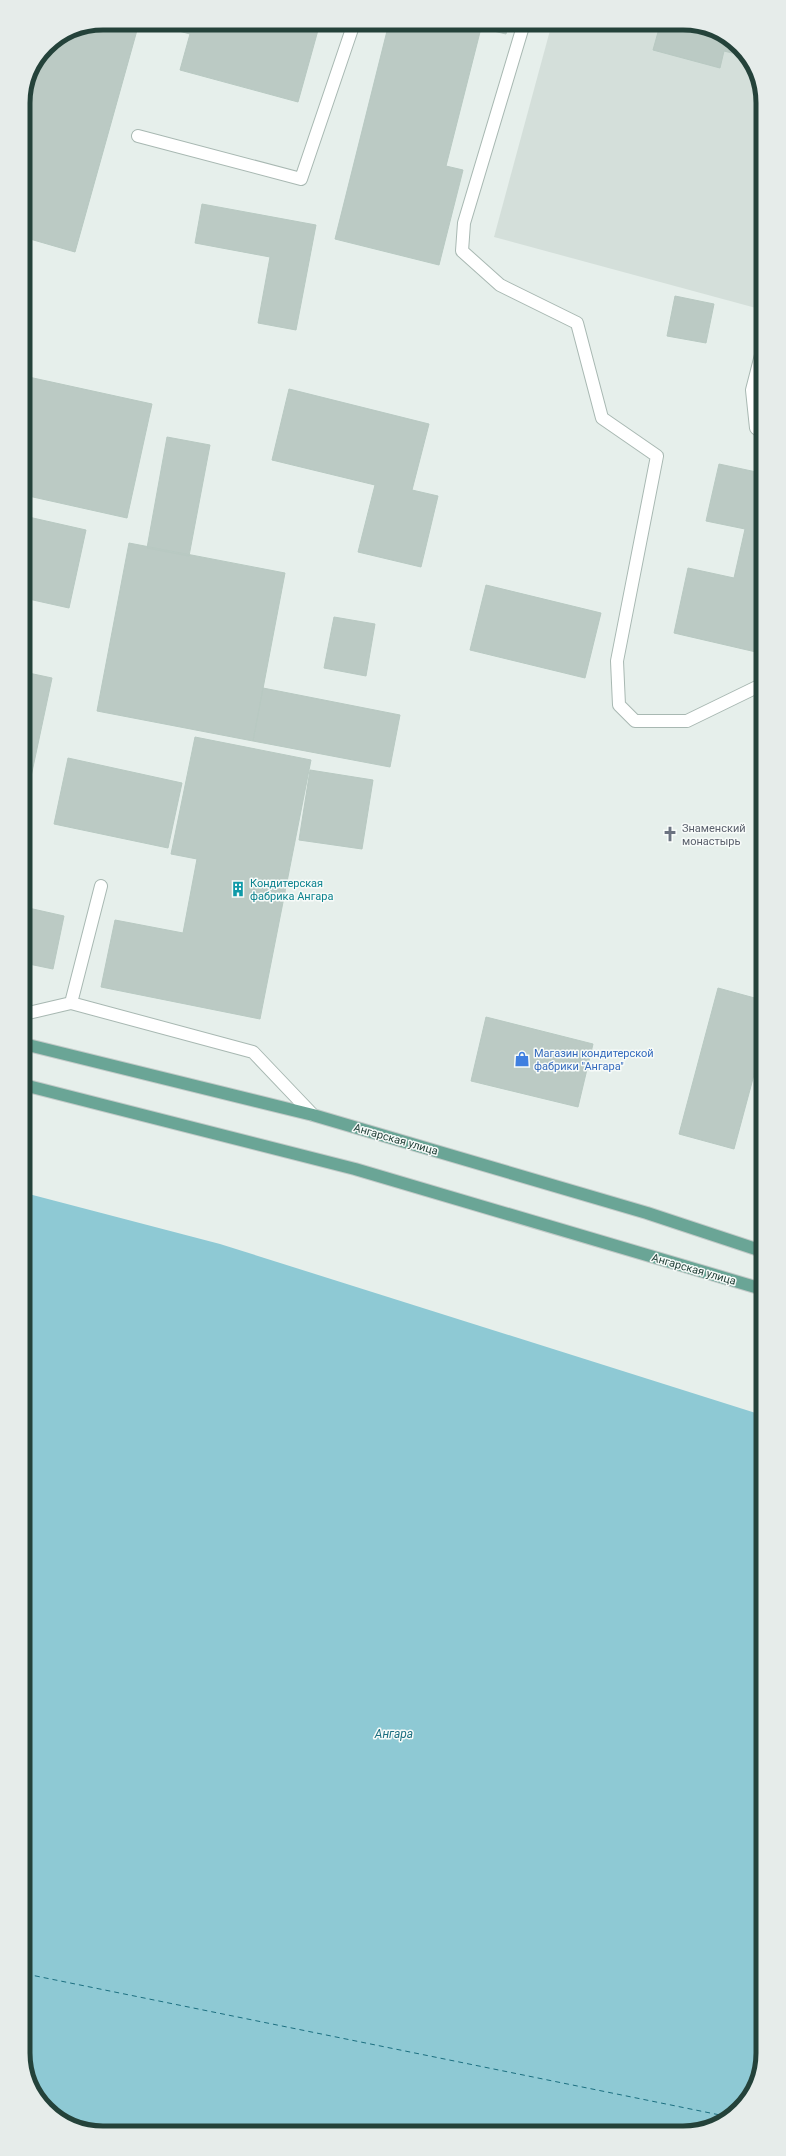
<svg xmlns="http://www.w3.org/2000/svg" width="786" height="2156" font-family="Roboto,sans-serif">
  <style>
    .built { fill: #d4dfda }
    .water { fill: #8ec9d4 }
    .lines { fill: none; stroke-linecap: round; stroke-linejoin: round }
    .ferry { stroke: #1c6f80; stroke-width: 1; stroke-dasharray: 5 4; stroke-linecap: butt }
    .building { fill: #bbcac4; stroke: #b8c9c2 }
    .minor-casing { stroke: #a8b8b2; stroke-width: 14 }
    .major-casing { stroke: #c2cac8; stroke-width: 14 }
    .minor { stroke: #fff; stroke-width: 12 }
    .major { stroke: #6aa596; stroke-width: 12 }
    .labels { text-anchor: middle; stroke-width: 3; stroke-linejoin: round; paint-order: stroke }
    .worship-label { font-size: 11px; fill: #5b616d; stroke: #f7fbf9; text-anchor: start }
    .culture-label { font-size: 11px; fill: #0d838f; stroke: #f7fbf9; text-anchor: start }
    .shop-label { font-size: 11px; fill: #366cbe; stroke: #f7fbf9; text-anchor: start }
    .street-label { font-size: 11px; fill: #24423a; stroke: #f7fbf9 }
    .water-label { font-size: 12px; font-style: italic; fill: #1c6f80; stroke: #f7fbf9 }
    .rim { fill: none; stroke: #24423a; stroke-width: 5 }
  </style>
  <rect width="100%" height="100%" fill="#e6efeb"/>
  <!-- built -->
  <path class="built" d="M 552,23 L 689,23 L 736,43 L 760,82 L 761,291 L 756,308 L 494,237 Z"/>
  <!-- water -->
  <path class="water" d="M 25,1193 L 220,1244 L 762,1415 L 763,2054 L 746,2102 L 704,2130 L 97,2133 L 54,2116 L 26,2074 Z"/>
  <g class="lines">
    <!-- ferry -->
    <path class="ferry" d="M 26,1974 L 725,2116"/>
  </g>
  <!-- building -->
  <path class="building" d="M 103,23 L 139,23 L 75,252 L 23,237 L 23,98 L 31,68 L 46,46 L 72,29 Z
    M 149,23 L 320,23 L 298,102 L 180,70 L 190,34 Z
    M 389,23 L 509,23 L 506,34 L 481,28 L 446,166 L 463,170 L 439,265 L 335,239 Z
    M 653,23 L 689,23 L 736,43 L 744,56 L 724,51 L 720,68 L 653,50 L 660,25 Z
    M 202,204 L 316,225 L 296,330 L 258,323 L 270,257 L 195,243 Z
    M 675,296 L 714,304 L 706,343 L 667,336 Z
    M 24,376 L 152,404 L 127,518 L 24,495 Z
    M 289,389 L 429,424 L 412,490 L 438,496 L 421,567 L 358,552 L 375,485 L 272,460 Z
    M 167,437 L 210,445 L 189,556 L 147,548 Z
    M 719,464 L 761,473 L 761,630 L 756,652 L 674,633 L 688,568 L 734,578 L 745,529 L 706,521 Z
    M 24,516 L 86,530 L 69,608 L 24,598 Z
    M 129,543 L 285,573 L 253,741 L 97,711 Z
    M 486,585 L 601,613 L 585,678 L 470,650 Z
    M 334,617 L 375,624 L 366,676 L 324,668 Z
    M 24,672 L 52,678 L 25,805 L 24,804 Z
    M 263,688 L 400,715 L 390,767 L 253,741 Z
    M 195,737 L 311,760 L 260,1019 L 101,987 L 115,920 L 183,933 L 197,859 L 171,854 Z
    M 68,758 L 182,783 L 168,848 L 54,824 Z
    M 310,770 L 373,780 L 362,849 L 299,840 Z
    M 24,907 L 64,916 L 53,969 L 24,963 Z
    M 718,988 L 762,1000 L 762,1045 L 734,1149 L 679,1134 Z
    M 486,1017 L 593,1044 L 578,1107 L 471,1081 Z"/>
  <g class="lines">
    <!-- minor casing -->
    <g class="minor-casing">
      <path id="minor" d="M 524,23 L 464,223 L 462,251 L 500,285 L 577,323 L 602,418 L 657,456 L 617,661 L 619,705 L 635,721 L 687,721 L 761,685
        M 138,136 L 301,179 L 354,23
        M 761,355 L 752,390 L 756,428 L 761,432
        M 71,1003 L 101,886
        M 24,1014 L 71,1003 L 253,1052 L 313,1115"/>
    </g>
    <!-- major casing -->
    <g class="major-casing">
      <path id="major" d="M 24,1044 L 313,1115 L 647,1213 L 762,1251
        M 24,1085 L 355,1169 L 762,1289"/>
    </g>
    <!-- minor -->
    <use href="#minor" class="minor"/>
    <!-- major -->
    <use href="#major" class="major"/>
  </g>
  <!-- icons -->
  <defs>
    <g id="church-bare" transform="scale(1.2)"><path d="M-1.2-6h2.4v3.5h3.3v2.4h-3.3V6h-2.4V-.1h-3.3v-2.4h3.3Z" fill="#6b7280" stroke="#f7fbf9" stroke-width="2.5" paint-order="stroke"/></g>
    <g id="building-bare" transform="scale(1.2)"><path d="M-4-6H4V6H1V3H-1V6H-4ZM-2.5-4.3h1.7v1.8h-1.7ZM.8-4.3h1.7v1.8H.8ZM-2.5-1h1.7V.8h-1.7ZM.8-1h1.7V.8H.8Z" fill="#0f9aa8" stroke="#f7fbf9" stroke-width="2.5" paint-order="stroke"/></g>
    <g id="shop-bare" transform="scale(1.2)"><path d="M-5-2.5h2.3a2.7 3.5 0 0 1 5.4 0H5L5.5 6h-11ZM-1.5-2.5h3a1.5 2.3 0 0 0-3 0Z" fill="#3f7fe0" stroke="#f7fbf9" stroke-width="2.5" paint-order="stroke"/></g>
  </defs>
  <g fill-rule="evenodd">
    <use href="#church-bare" x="670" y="834"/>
    <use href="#building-bare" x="238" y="889"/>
    <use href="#shop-bare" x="522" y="1059"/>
  </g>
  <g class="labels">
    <!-- worship labels -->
    <g class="worship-label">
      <text x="682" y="832">Знаменский<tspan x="682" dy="13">монастырь</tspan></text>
    </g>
    <!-- culture labels -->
    <g class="culture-label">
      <text x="250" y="887">Кондитерская<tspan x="250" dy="13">фабрика Ангара</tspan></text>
    </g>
    <!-- shop labels -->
    <g class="shop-label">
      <text x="534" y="1057">Магазин кондитерской<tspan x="534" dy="13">фабрики "Ангара"</tspan></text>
    </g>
    <!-- street labels -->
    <g class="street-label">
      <text transform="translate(396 1139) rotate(16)" y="4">Ангарская улица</text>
      <text transform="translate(694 1269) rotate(16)" y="4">Ангарская улица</text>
    </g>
    <!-- water labels -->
    <g class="water-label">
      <text x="394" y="1738">Ангара</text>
    </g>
  </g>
  <!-- crop -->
  <path d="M0 0H786V2156H0ZM103 30H683A73 73 0 0 1 756 103V2053A73 73 0 0 1 683 2126H103A73 73 0 0 1 30 2053V103A73 73 0 0 1 103 30Z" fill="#e6ecea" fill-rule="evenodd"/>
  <path class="rim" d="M103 30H683A73 73 0 0 1 756 103V2053A73 73 0 0 1 683 2126H103A73 73 0 0 1 30 2053V103A73 73 0 0 1 103 30Z"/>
</svg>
